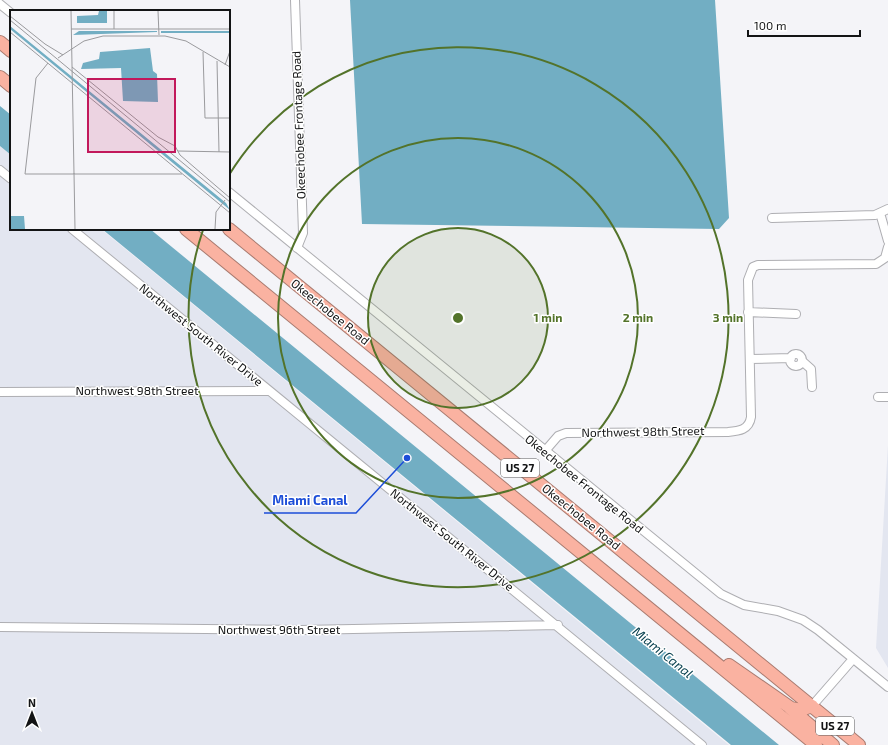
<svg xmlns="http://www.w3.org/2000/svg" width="888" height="745" font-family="'Exo 2',sans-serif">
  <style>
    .built { fill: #e3e6f0 }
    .water { fill: #72aec3 }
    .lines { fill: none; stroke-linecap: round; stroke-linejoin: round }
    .minor-casing { stroke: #aeaeb2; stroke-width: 10 }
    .highway-casing { stroke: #a97b70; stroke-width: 14 }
    .minor { stroke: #fff; stroke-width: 8 }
    .highway { stroke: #fab2a1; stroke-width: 12 }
    .ring { fill: none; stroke: #53732a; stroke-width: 2 }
    .labels { text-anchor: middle; stroke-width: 3; stroke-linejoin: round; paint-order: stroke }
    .shield { fill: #fff; stroke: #5a5a5b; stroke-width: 1 }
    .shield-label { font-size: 11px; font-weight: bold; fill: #131415 }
    .street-label { font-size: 12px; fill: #131415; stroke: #fff }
    .water-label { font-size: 13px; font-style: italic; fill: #094150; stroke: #fff }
    .inset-road { fill: none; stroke: #9a9a9d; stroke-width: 1 }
    .view { fill: #c2185b; fill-opacity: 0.15; stroke: #c2185b; stroke-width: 2 }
    .inset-edge { fill: none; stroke: #131415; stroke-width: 2 }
    .centre { fill: #53732a; stroke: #fff; stroke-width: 2 }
    .ring-label { font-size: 12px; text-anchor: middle; font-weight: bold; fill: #53732a; stroke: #fff; stroke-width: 3; stroke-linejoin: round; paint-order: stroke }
    .leader { fill: none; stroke: #1d4ed8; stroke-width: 1.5 }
    .callout-dot { fill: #1d4ed8; stroke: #fff; stroke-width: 1.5 }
    .callout-label { font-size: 13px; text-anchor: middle; font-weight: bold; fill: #1d4ed8; stroke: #fff; stroke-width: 3; stroke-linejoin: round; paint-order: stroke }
  </style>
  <rect width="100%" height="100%" fill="#f4f4f8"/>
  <!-- built -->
  <path class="built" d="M 0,146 L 11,155 L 11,229 L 101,229 L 729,745 L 0,745 Z
    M 888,445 L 888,668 L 876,648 Z"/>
  <!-- water -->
  <path class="water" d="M 350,0 L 715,0 L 729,218 L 719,229 L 362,224 Z
    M 0,106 L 11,115 L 11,155 L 0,146 Z
    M 102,229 L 150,229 L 779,745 L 731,745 Z"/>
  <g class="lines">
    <!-- minor casing -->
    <g class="minor-casing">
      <path id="minor" d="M 295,0 L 303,233 L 297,248
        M 0,4 L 11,13
        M 0,170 L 11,179
        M 229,192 L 721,594 L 744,605 L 778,611 L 803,620 L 818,630 L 888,687
        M 880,213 L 888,241
        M 772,218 L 875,215 L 888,209
        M 72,229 L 702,745
        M 748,312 L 796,314
        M790 360a6 6 0 1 1 12 0a6 6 0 1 1-12 0Z
        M 750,359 L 791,358
        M 802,361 L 811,369 L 812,387
        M 0,392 L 268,391
        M 878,397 L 888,397
        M 545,451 L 558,436 L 566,433 L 728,432 C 739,431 749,430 751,417 L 748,280 L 753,267 L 758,265 L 876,264 L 885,258 L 888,247
        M 0,627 L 301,630 L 558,625
        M 812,706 L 853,659"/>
    </g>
    <!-- highway casing -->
    <g class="highway-casing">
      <path id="highway" d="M 0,42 L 11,51
        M 0,77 L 11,86
        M 186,229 L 816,745
        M 229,229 L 859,745
        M 729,665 L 791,708 L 801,710 L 812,706
        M 790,708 L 833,745"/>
    </g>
    <!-- minor -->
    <use href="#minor" class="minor"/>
    <!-- highway -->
    <use href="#highway" class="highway"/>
  </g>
  <!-- distance rings -->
  <circle cx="458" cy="318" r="90" fill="#53732a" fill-opacity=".12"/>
  <g class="ring">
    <circle cx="458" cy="318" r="90"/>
    <circle cx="458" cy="318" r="180"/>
    <path d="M229 175A270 270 0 1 1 203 230"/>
  </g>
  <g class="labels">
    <!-- shield labels -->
    <g class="shield">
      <rect x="501" y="459" width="38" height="18" rx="3"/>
      <rect x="816" y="717" width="38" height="18" rx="3"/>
    </g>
    <g class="shield-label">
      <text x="520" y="472">US 27</text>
      <text x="835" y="730">US 27</text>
    </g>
    <!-- street labels -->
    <g class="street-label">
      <text transform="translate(299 125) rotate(-92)" y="4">Okeechobee Frontage Road</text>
      <text transform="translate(330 312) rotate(39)" y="4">Okeechobee Road</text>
      <text transform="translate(201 335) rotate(39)" y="4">Northwest South River Drive</text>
      <text x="137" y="395">Northwest 98th Street</text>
      <text transform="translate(643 432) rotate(-1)" y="4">Northwest 98th Street</text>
      <text transform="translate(584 484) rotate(39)" y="4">Okeechobee Frontage Road</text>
      <text transform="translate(581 517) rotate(39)" y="4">Okeechobee Road</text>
      <text transform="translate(452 540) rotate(39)" y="4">Northwest South River Drive</text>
      <text x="279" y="634">Northwest 96th Street</text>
    </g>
    <!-- water labels -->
    <g class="water-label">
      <text transform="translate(663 652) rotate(39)" y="5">Miami Canal</text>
    </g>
  </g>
  <!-- overview -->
  <g transform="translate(10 10)">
    <rect width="220" height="220" fill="#f4f4f8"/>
    <path d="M 89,1 L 97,1 L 97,13 L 67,13 L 67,6 L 88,5 ZM 0,16 L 216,193 L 220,200 L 0,19 ZM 69,21 L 147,21 L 147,22 L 63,25 ZM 151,21 L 220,21 L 220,23 L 151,23 ZM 140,38 L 143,61 L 147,64 L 148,92 L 113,91 L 111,58 L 71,59 L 73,53 L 89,49 L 90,42 ZM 0,206 L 14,206 L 15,219 L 0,219 Z" fill="#72aec3"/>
    <path class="inset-road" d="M 61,1 L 64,164M 104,1 L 104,19M 148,1 L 149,25M 0,6 L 35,34 L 53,45M 0,10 L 220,192M 61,19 L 220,19M 0,22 L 220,203M 193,42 L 195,108 L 220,108M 48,48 L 74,31 L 93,26 L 155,26 L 176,31 L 220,57M 207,51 L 209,142M 38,53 L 26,68 L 15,164 L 172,164M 215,55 L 220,41M 62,57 L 148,127 L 165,136 L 170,145 L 220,188M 168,141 L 220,142M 64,163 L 65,219M 205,219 L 206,202 L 215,190"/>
    <path class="view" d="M 78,69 L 165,69 L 165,142 L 78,142 Z"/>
    <rect width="220" height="220" class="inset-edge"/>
  </g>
  <circle cx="458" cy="318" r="6" class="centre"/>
  <g class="ring-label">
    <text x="548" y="322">1 min</text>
    <text x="638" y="322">2 min</text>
    <text x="728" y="322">3 min</text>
  </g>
  <!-- callouts -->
  <path class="leader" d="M407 458L356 513H264"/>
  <circle class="callout-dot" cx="407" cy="458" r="4"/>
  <g class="callout-label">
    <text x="310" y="505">Miami Canal</text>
  </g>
  <!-- north arrow -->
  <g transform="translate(32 713)" stroke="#ffffff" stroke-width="3" paint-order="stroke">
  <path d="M0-3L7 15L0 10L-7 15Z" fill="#131415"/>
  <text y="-6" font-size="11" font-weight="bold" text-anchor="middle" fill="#131415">N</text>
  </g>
  <!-- scale -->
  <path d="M748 30v6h112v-6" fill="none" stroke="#131415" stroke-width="2"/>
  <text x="754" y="30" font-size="12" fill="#131415" stroke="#ffffff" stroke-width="3" paint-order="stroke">100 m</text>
</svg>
